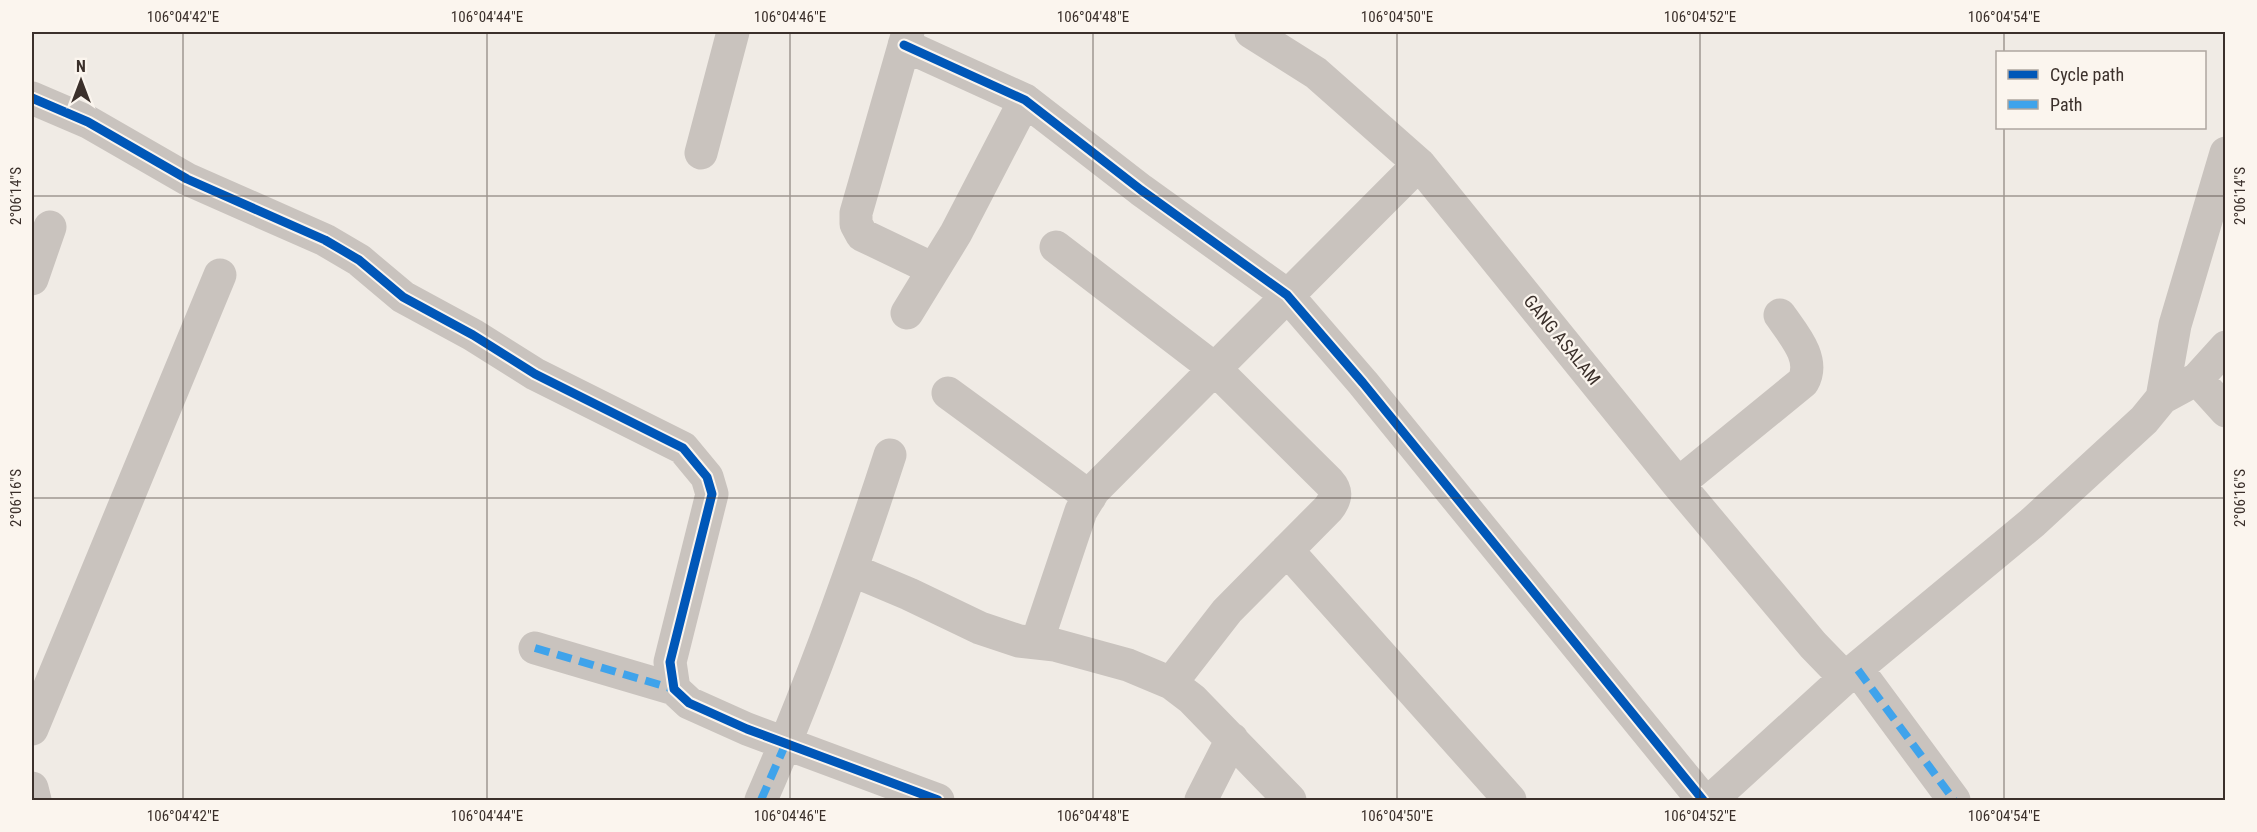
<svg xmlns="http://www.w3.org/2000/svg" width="2257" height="832" font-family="'Roboto Condensed',sans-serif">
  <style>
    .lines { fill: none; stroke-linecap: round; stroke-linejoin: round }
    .minor { stroke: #c9c3be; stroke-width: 33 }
    .quiet { stroke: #3fa3eb; stroke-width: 8; stroke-dasharray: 15 8; stroke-linecap: butt }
    .cycleway-casing { stroke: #fbf5ee; stroke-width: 13 }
    .cycleway { stroke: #0057b8; stroke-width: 9 }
    .ticks { fill: none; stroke: #3b302b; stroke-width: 1.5; stroke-opacity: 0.45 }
    .labels { text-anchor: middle; stroke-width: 4.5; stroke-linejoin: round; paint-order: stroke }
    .street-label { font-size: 18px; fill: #3b302b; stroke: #fbf5ee }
    .neatline { fill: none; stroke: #3b302b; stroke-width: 2 }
    .ticks-label { font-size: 15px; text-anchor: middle; fill: #3b302b }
  </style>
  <rect width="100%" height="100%" fill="#f0ebe5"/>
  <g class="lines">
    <!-- minor -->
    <path class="minor" d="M 908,32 L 856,213 L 856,224 L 862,235 L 933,269
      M 1251,32 L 1316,73 L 1419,164 L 1678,484 L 1813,645 L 1845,678
      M 904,45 L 1025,100 L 1141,190 L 1287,295 L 1363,383 L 1703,800
      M 32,98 L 88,122 L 187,179 L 325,240 L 359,260 L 403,297 L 473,335 L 535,374 L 683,448 L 707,477 L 712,494 L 670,662 L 674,689 L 689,703 L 747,729 L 938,800
      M 701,153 L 733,32
      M 1056,247 L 1215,369 L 1329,482 C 1338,492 1336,499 1328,509 L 1227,611 L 1171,683
      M 32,279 L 50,227
      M 907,313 L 956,233 L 1025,100
      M 2197,379 L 2226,411
      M 948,393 L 1090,497
      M 2162,398 L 2175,325 L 2226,153
      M 1678,484 L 1803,382 C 1816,359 1793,334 1780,315
      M 1287,550 L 1510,800
      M 852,570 L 909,594 L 980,628 L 1019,641 L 1055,645 L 1128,665 L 1171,683 L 1192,699 L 1290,800
      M 1037,642 L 1081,511 L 1094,490 L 1419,164
      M 535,648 L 674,689
      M 1858,670 L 1954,800
      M 32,729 L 220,275
      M 32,788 L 35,800
      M 761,800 C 810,688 852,572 890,455
      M 1201,800 L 1232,739
      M 1711,800 L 1845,678 L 2032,523 L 2144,420 L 2162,398 L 2197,379 L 2226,347"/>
    <!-- quiet -->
    <path class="quiet" d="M 535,648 L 674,689
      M 1858,670 L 1954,800
      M 761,800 L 786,743"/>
    <!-- cycleway casing -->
    <g class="cycleway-casing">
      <path id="cycleway" d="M 904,45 L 1025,100 L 1141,190 L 1287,295 L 1363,383 L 1703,800
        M 32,98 L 88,122 L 187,179 L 325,240 L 359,260 L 403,297 L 473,335 L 535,374 L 683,448 L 707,477 L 712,494 L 670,662 L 674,689 L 689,703 L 747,729 L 938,800"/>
    </g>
    <!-- cycleway -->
    <use href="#cycleway" class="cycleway"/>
  </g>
  <!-- ticks -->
  <path class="ticks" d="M 183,32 L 183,800M 487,32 L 487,800M 790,32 L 790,800M 1093,32 L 1093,800M 1397,32 L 1397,800M 1700,32 L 1700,800M 2004,32 L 2004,52M 2004,128 L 2004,800M 32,196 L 2226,196M 32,498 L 2226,498M 32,799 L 2226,799"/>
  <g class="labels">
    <!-- street labels -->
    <g class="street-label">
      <text transform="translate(1562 340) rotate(51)" y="6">GANG ASALAM</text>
    </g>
  </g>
  <!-- border -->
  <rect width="2257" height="832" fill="none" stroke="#fbf5ee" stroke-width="66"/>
  <!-- legend -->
  <rect x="1996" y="51" width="210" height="78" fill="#fbf5ee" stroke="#aea6a0" stroke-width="1.5"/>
  <rect x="2008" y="70" width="30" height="9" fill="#0057b8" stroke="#aea6a0" stroke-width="1.5"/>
  <text x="2050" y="81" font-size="18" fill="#3b302b">Cycle path</text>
  <rect x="2008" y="100" width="30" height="9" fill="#3fa3eb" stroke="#aea6a0" stroke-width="1.5"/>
  <text x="2050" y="111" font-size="18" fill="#3b302b">Path</text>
  <!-- north arrow -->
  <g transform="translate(81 81)" stroke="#fbf5ee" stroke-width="4.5" paint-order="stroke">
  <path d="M0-4.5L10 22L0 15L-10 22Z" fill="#3b302b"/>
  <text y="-9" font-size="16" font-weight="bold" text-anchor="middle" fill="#3b302b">N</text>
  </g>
  <rect x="33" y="33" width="2191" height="766" class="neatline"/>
  <g class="ticks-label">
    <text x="183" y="22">106°04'42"E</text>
    <text x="487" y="22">106°04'44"E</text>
    <text x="790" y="22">106°04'46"E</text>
    <text x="1093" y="22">106°04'48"E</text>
    <text x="1397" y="22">106°04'50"E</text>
    <text x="1700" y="22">106°04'52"E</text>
    <text x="2004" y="22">106°04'54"E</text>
    <text transform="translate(16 196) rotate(-90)" y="5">2°06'14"S</text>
    <text transform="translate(2240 196) rotate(-90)" y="5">2°06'14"S</text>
    <text transform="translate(16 498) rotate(-90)" y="5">2°06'16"S</text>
    <text transform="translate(2240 498) rotate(-90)" y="5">2°06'16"S</text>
    <text x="183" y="821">106°04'42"E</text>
    <text x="487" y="821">106°04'44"E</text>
    <text x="790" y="821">106°04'46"E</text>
    <text x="1093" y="821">106°04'48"E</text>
    <text x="1397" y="821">106°04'50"E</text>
    <text x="1700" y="821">106°04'52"E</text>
    <text x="2004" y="821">106°04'54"E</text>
  </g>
</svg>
